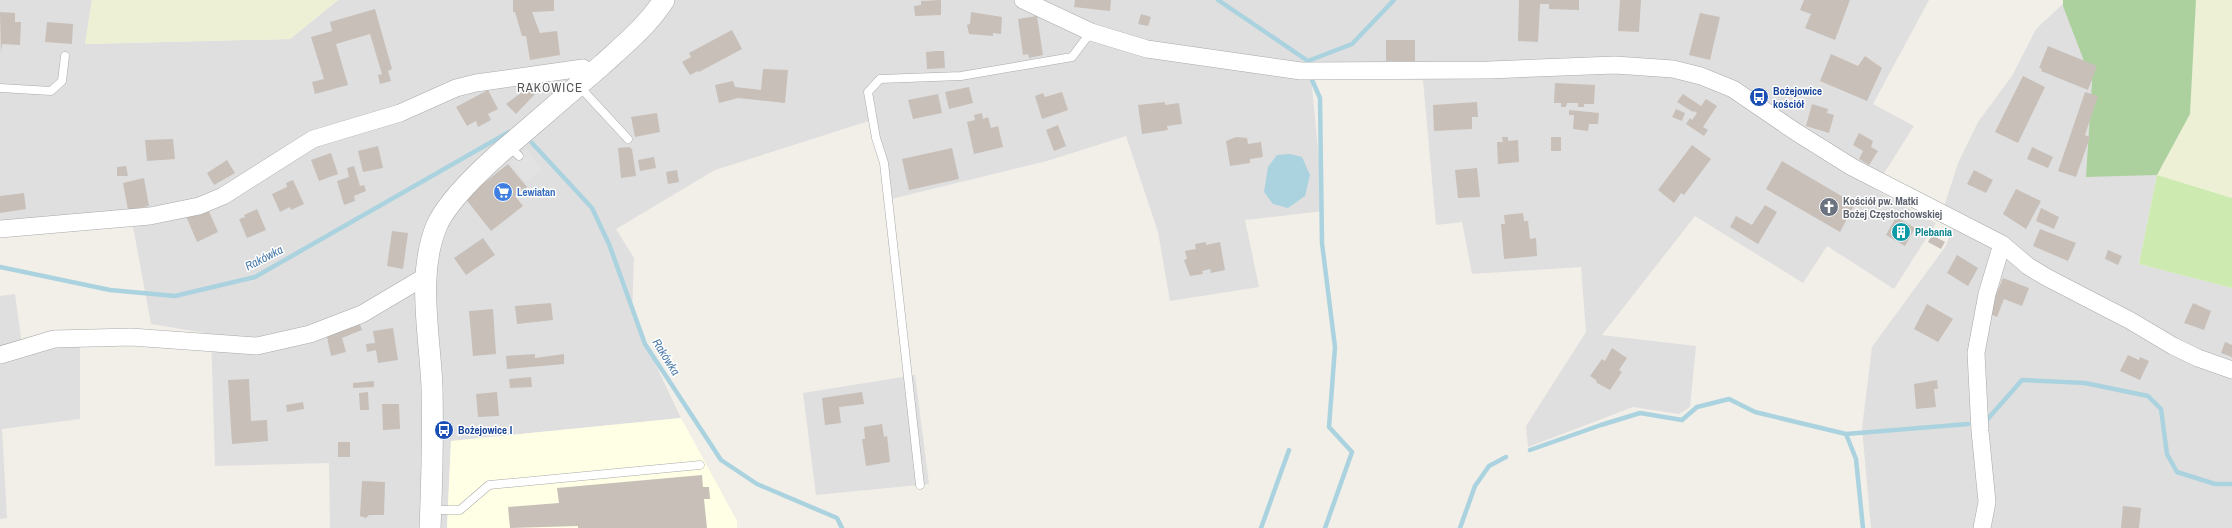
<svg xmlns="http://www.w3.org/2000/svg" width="2232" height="528" font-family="'Archivo Narrow',sans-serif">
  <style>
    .residential { fill: #e0dfdf }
    .education { fill: #ffffe5 }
    .farmland { fill: #eef0d5 }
    .grass { fill: #cdebb0 }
    .forest { fill: #add19e }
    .parking { fill: #e2e2e2 }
    .water { fill: #aad3df }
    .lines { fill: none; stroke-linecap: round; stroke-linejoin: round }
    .stream { stroke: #aad3df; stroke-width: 4.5 }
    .building { fill: #c7bfb8 }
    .service-casing { stroke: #a9a9a9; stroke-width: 9 }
    .minor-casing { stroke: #a9a9a9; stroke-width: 18 }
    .tertiary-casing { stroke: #a9a9a9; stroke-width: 22 }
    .service { stroke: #fff; stroke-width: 8 }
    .minor { stroke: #fff; stroke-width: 17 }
    .tertiary { stroke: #fff; stroke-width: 21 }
    .labels { text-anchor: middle; stroke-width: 3; stroke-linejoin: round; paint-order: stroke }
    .transit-label { font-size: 11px; font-weight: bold; fill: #164399; stroke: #fff; text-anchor: start }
    .shop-label { font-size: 11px; font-weight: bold; fill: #366cbe; stroke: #fff; text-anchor: start }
    .worship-label { font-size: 11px; font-weight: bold; fill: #5b616d; stroke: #fff; text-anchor: start }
    .culture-label { font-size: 11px; font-weight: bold; fill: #0d838f; stroke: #fff; text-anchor: start }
    .water-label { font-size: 12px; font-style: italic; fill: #4a7aab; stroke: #fff }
    .quarter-label { font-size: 13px; letter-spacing: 1px; fill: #555; stroke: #fff }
  </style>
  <rect width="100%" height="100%" fill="#f2efe9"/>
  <!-- residential -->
  <path class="residential" d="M 0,0 L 92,0 L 85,44 L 290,39 L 338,0 L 1929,0 L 1873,104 L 1914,126 L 1874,189 L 1936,223 L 1894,289 L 1827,246 L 1803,283 L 1695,216 L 1602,335 L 1696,346 L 1690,407 L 1679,414 L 1633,407 L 1528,447 L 1526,426 L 1586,332 L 1581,267 L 1472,274 L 1462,222 L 1436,225 L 1423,80 L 1311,76 L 1324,211 L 1245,220 L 1259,287 L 1170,301 L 1158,232 L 1126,136 L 1047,161 L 887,200 L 872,120 L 715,170 L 616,229 L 634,258 L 632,315 L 681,418 L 451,441 L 447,528 L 330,528 L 329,463 L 215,466 L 211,334 L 151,324 L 131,216 L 0,224 Z
    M 2067,0 L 2144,20 L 2157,175 L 2139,264 L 2232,288 L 2232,528 L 1871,528 L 1862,428 L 1872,347 L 1945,247 L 1958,218 L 1943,210 L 1958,163 L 1978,122 L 2012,76 L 2036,29 Z
    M 15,294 L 23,352 L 80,342 L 80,419 L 2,429 L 7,518 L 0,519 L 0,296 Z
    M 915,375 L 929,484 L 816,495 L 803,393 Z"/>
  <!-- education -->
  <path class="education" d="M 681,418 L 737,521 L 737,528 L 447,528 L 451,441 Z"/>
  <!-- farmland -->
  <path class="farmland" d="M 92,0 L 338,0 L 290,39 L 85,44 Z
    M 2196,0 L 2232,0 L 2232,198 L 2157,175 L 2190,114 Z"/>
  <!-- grass -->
  <path class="grass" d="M 2157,175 L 2232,198 L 2232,288 L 2139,264 Z"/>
  <!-- forest -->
  <path class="forest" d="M 2063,0 L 2196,0 L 2190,114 L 2157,175 L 2086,177 L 2092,82 L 2063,6 Z"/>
  <!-- parking -->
  <path class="parking" d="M 527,149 L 542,169 L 525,182 L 511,162 Z"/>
  <!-- water -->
  <path class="water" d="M 1290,154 L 1302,157 L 1310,175 L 1305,196 L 1288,208 L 1273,204 L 1264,192 L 1268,167 L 1277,155 Z"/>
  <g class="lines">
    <!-- stream -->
    <path class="stream" d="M 1218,0 L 1308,61 L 1352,44 L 1394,0
      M 1312,80 L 1320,98 L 1322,243 L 1335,347 L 1329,427 L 1352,452 L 1325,528
      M 532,143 L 592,208 L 609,244 L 645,344 L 721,460 L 757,484 L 837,518 L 842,528
      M 0,267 L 110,290 L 175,296 L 255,277 L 509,132
      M 1985,422 L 2022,380 L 2085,383 L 2148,396 L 2161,409 L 2167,454 L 2177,472 L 2215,484 L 2232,484
      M 1846,434 L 1968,424
      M 1530,450 L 1601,425 L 1640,413 L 1682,420 L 1697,407 L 1729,399 L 1755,412 L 1846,434 L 1856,459 L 1863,528
      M 1261,528 L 1289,450
      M 1460,528 L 1475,486 L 1489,466 L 1506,457"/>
  </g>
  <!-- building -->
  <path class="building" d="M 513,0 L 554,0 L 554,11 L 532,12 L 540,33 L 557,31 L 560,55 L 530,60 L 526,36 L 522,36 L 515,12 L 513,12 Z
    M 941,0 L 941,15 L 915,16 L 914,6 L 921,5 L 921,1 Z
    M 1075,0 L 1111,0 L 1110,11 L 1074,7 Z
    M 1519,0 L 1579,0 L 1579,10 L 1549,9 L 1549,4 L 1540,4 L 1538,42 L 1518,41 Z
    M 1620,0 L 1641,0 L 1639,32 L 1618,31 Z
    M 1804,0 L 1850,0 L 1835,40 L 1805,28 L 1811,14 L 1800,10 Z
    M 375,9 L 392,69 L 388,71 L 391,81 L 380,84 L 378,75 L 382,74 L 370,34 L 336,44 L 348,85 L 315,94 L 312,82 L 324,79 L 311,37 L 332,31 L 330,22 Z
    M 0,12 L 15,13 L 15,22 L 21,22 L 20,45 L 2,44 L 1,53 Z
    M 971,12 L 1002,17 L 1001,34 L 993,33 L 993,36 L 969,34 L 967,25 L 970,24 Z
    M 1700,13 L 1720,17 L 1710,60 L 1689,55 Z
    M 1141,14 L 1151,17 L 1148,26 L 1138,24 Z
    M 1037,16 L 1043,55 L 1029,58 L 1028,54 L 1023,55 L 1018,19 Z
    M 47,22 L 73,24 L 72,44 L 45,42 Z
    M 732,30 L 742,49 L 699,72 L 698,71 L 690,75 L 682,62 L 691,57 L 689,53 Z
    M 1386,40 L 1415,40 L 1415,61 L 1386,61 Z
    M 2048,46 L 2097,66 L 2088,90 L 2041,71 L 2042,69 L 2039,68 Z
    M 936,51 L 944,51 L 945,68 L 927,69 L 926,52 Z
    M 1831,54 L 1858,66 L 1865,56 L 1882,68 L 1867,101 L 1820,81 Z
    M 763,69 L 788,70 L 785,103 L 738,98 L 719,103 L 715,85 L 733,81 L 735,87 L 761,90 Z
    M 2023,76 L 2045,87 L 2018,143 L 1995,132 Z
    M 1555,83 L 1595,85 L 1594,104 L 1584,104 L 1584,107 L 1578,107 L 1578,103 L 1567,103 L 1566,107 L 1561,107 L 1561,103 L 1554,103 Z
    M 529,87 L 535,94 L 516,114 L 506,104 Z
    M 969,87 L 973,103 L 949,109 L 945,92 Z
    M 488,90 L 498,109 L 488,114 L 491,120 L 478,127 L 476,121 L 467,126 L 456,107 Z
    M 1062,92 L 1068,110 L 1042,119 L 1035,96 L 1043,93 L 1045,97 Z
    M 2085,92 L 2098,96 L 2085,135 L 2090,137 L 2076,177 L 2058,171 Z
    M 938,94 L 942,113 L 913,119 L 908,100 Z
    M 1683,94 L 1701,106 L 1706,99 L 1717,106 L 1703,127 L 1708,130 L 1704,136 L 1686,124 L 1690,118 L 1692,120 L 1697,113 L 1694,111 L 1693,112 L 1677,102 Z
    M 1165,102 L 1165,105 L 1179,103 L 1182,124 L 1167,126 L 1168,130 L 1142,134 L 1138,105 Z
    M 1477,102 L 1478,117 L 1472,117 L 1472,129 L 1434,131 L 1433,105 Z
    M 1812,104 L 1828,109 L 1827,113 L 1834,115 L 1829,133 L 1806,126 Z
    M 1676,109 L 1685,113 L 1682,121 L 1672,117 Z
    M 1569,110 L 1599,113 L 1598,124 L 1589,124 L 1588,131 L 1573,129 L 1574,115 L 1569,115 Z
    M 657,113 L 660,132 L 635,137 L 631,117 Z
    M 982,113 L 983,119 L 988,117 L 991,128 L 998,126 L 1003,147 L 974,154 L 967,122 L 975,120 L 974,115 Z
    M 1058,125 L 1066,146 L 1054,151 L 1046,130 Z
    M 1859,133 L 1873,141 L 1871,147 L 1878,151 L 1869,165 L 1859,159 L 1863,151 L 1853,145 Z
    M 1236,137 L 1247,138 L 1248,144 L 1261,142 L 1263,157 L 1250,159 L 1250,163 L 1230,166 L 1226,141 Z
    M 1502,137 L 1508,137 L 1508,141 L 1518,140 L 1519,162 L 1498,164 L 1497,142 L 1503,142 Z
    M 1551,137 L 1561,137 L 1561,151 L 1551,151 Z
    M 173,139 L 175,159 L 147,161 L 145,140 Z
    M 1692,145 L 1711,159 L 1684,195 L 1681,193 L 1674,203 L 1658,190 Z
    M 378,146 L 383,168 L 363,172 L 358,151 Z
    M 629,147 L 632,149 L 636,176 L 621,178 L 618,148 Z
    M 2032,147 L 2053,157 L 2048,168 L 2027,159 Z
    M 952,148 L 959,179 L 909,190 L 902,159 Z
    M 331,153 L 338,174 L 319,181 L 311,160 Z
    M 654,157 L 656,168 L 640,171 L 638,160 Z
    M 227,160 L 235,173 L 214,185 L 207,173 Z
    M 1782,161 L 1855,204 L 1840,232 L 1766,189 Z
    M 508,164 L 527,187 L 515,196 L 523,206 L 491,231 L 465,198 Z
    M 126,166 L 128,176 L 117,176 L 117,167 Z
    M 354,166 L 360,186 L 364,185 L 366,191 L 354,196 L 355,201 L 344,205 L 337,181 L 349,177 L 347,168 Z
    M 1477,168 L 1480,197 L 1458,198 L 1455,170 Z
    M 677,170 L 679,182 L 668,184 L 666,172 Z
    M 1974,170 L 1993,180 L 1986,193 L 1967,184 Z
    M 144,178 L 149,206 L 128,210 L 123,183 Z
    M 293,180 L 304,204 L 291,210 L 290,207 L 280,212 L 272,194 L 287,187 L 286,183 Z
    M 2016,189 L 2041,201 L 2026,229 L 2003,214 Z
    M 24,193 L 26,209 L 0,213 L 0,196 Z
    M 1765,205 L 1777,212 L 1758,244 L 1730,227 L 1736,216 L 1752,225 Z
    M 207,207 L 218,232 L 197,242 L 186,216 Z
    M 2041,208 L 2059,217 L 2054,229 L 2036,221 Z
    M 257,209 L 266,230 L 247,238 L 239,219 L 245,217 L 244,215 Z
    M 1523,213 L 1524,221 L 1528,221 L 1530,239 L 1536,238 L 1537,256 L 1504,259 L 1501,224 L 1505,224 L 1504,215 Z
    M 1896,217 L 1915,228 L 1905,246 L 1886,235 Z
    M 2040,229 L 2076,243 L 2068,261 L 2033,246 Z
    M 392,231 L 408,233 L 403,269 L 387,266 Z
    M 1932,235 L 1945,242 L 1941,249 L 1928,242 Z
    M 483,238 L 495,255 L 466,275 L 454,258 Z
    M 1206,242 L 1206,245 L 1220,242 L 1225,270 L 1211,273 L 1210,269 L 1202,271 L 1203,274 L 1190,276 L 1184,260 L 1187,259 L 1185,251 L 1196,249 L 1195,244 Z
    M 2108,250 L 2122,256 L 2118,265 L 2105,259 Z
    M 1957,255 L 1978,268 L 1968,286 L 1947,273 Z
    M 2003,278 L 2029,288 L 2022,306 L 2004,299 L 1997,317 L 1988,313 Z
    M 551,303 L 553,320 L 517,324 L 515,306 Z
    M 2193,303 L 2211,311 L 2204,330 L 2184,323 Z
    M 1927,304 L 1953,319 L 1938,342 L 1914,329 Z
    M 493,309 L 496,354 L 473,356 L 469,311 Z
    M 359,322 L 362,330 L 342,338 L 346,352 L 331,356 L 327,337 Z
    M 393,328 L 398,360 L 378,363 L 376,350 L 367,352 L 366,344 L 375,343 L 373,331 Z
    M 2225,342 L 2232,345 L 2232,357 L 2221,353 Z
    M 1612,348 L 1627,358 L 1619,370 L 1622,372 L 1610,390 L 1597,383 L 1596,380 L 1590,376 L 1602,359 L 1605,361 Z
    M 535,354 L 535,358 L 564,354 L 564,364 L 507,369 L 506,356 Z
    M 2128,355 L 2139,360 L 2140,357 L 2149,361 L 2140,380 L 2120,371 Z
    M 531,377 L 532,387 L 510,388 L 509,379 Z
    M 249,379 L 251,421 L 267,420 L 268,441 L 232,444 L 228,380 Z
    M 1937,380 L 1938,389 L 1934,389 L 1936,407 L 1916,409 L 1914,384 Z
    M 374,381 L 374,387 L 353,388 L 353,383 Z
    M 368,392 L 369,410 L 360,410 L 359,393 Z
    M 497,392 L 499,416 L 478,417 L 476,394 Z
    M 862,392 L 864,404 L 839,407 L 841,423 L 825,425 L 822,398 Z
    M 303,402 L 304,409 L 287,412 L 286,405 Z
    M 382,404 L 399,404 L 400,429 L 383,430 Z
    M 882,424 L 884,437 L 887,436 L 890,462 L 866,466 L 862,439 L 865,439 L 864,427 Z
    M 338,442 L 350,442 L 350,457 L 338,457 Z
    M 702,475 L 703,487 L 709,487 L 710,499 L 704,499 L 707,528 L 578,528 L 578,526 L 510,528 L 508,507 L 559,503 L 557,488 Z
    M 362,481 L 385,482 L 384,515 L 369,515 L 366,518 L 360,516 Z
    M 2123,506 L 2141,508 L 2139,528 L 2121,528 Z"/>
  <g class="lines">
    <!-- service casing -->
    <g class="service-casing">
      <path id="service" d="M 579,86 L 628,139
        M 0,88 L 51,91 L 62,81 L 65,56
        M 509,146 L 519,156
        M 920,485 L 884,163 L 876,138 L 868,92 L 880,79 L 961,76 L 1072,57 L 1091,32
        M 432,510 L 460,510 L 489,485 L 700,465"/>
    </g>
    <!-- minor casing -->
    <g class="minor-casing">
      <path id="minor" d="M 1023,0 L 1091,32 L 1147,49 L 1301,71 L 1489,70 L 1615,65 L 1673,69 L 1701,76 L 1733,89 L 1796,132 L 1852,167 L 2002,244 L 2028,266 L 2046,277 L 2131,321 L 2173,346 L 2198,358 L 2232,370
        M 0,229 L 150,216 L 199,206 L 223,196 L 313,139 L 400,113 L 456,88 L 476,83 L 583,68 L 591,74
        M 0,355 L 54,339 L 131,337 L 257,346 L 310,334 L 362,314 L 426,276
        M 1982,528 L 1987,502 L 1980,431 L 1976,353 L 1987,294 L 2002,244"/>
    </g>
    <!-- tertiary casing -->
    <g class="tertiary-casing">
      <path id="tertiary" d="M 430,528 C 432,481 433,434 432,387 C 430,335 416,274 437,225 C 449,198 492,159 515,140 C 545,114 574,89 603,64 C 625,44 648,25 664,0"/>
    </g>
    <!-- service -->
    <use href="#service" class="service"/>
    <!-- minor -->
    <use href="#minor" class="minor"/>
    <!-- tertiary -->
    <use href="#tertiary" class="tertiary"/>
  </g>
  <!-- icons -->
  <defs>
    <g id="bus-disc" transform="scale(1)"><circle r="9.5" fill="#1a4fb4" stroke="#fff"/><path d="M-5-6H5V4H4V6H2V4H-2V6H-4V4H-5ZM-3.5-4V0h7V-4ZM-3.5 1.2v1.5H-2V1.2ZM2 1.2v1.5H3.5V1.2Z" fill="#fff"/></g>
    <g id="supermarket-disc" transform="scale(1)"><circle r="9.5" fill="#3f7fe0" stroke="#fff"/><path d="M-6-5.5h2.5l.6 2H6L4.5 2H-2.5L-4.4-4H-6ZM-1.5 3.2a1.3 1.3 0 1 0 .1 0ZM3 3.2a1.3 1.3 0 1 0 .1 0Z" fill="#fff"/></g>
    <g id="church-disc" transform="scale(1)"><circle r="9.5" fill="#6b7280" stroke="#fff"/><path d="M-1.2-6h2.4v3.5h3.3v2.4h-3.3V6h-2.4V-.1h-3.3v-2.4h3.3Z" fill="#fff"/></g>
    <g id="building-disc" transform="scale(1)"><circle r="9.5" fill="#0f9aa8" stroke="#fff"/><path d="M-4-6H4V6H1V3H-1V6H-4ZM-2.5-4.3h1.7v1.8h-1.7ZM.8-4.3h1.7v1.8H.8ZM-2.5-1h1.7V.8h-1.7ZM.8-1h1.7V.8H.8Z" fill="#fff"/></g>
  </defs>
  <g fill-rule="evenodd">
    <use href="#bus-disc" x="1759" y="97"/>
    <use href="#supermarket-disc" x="503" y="192"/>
    <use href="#church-disc" x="1829" y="207"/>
    <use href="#building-disc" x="1901" y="232"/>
    <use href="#bus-disc" x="444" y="430"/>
  </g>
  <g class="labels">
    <!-- transit labels -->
    <g class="transit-label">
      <text x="1773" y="95">Bożejowice<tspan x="1773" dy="13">kościół</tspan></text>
      <text x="458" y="434">Bożejowice I</text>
    </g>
    <!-- shop labels -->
    <g class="shop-label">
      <text x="517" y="196">Lewiatan</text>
    </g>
    <!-- worship labels -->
    <g class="worship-label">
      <text x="1843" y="205">Kościół pw. Matki<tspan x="1843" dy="13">Bożej Częstochowskiej</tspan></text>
    </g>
    <!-- culture labels -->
    <g class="culture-label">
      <text x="1915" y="236">Plebania</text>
    </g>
    <!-- water labels -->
    <g class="water-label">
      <text transform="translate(264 258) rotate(-27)" y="4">Rakówka</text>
      <text transform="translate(666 357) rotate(58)" y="4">Rakówka</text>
    </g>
    <!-- quarter labels -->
    <g class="quarter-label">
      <text x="550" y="92">RAKOWICE</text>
    </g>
  </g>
</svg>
